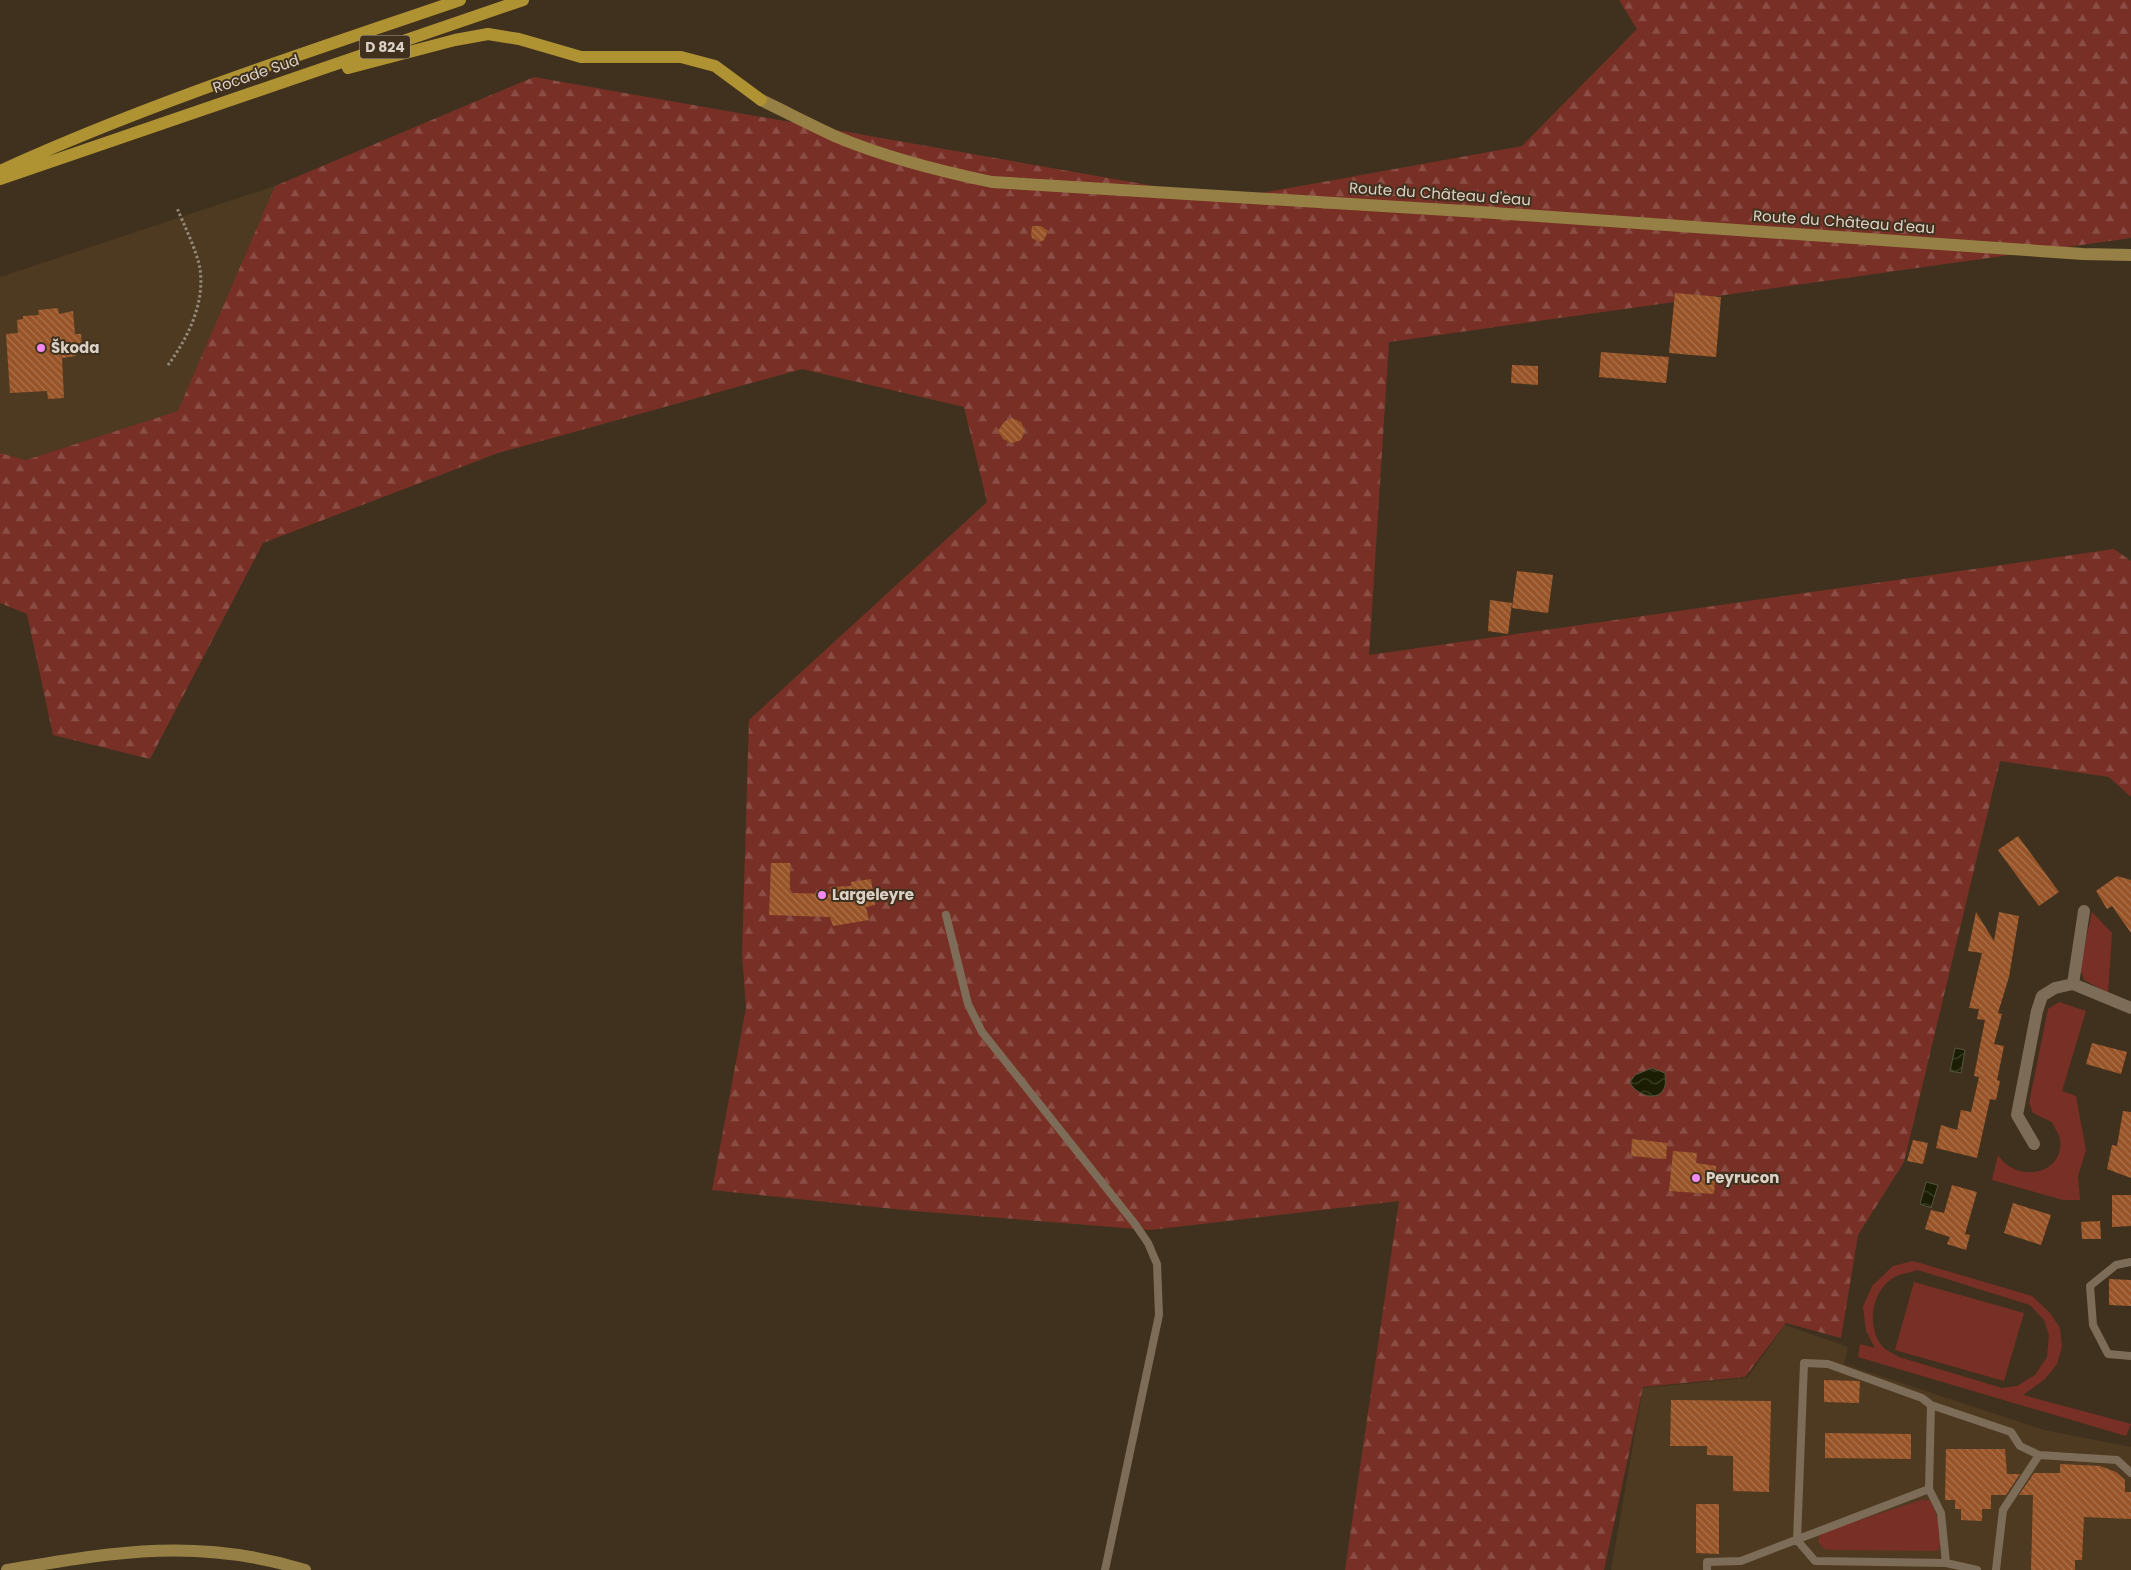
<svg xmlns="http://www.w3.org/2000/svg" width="2131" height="1570" font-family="Poppins,sans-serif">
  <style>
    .built { fill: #4e3a21 }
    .grass { fill: #783026; fill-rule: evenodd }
    .forest { fill: url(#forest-firs) }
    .water { fill: url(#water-waves); stroke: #55543e }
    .building { fill: url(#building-back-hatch) }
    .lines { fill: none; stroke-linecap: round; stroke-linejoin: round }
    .path { stroke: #95897a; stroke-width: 3; stroke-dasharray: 2.5 2.5; stroke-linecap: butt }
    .lane { stroke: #7d6c57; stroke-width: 8 }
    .street { stroke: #7d6c57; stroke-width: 12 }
    .secondary { stroke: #968045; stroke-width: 12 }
    .primary { stroke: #af9333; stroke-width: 12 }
    .poi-dot { fill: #f28af2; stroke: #40311e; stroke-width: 2 }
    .labels { text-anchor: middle; stroke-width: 4; stroke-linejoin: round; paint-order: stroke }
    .shield { fill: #40311e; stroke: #aca194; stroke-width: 1 }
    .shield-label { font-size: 14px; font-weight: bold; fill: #dbd1c6 }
    .street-label { font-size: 15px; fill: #dbd1c6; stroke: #40311e }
    .poi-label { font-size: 15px; font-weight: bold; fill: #dbd1c6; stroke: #40311e; text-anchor: start }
  </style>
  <defs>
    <pattern id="forest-firs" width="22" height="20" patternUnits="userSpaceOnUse" patternTransform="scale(1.25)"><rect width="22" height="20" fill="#783026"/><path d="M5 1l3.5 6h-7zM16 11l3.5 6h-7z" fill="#8b4d44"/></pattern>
    <pattern id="water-waves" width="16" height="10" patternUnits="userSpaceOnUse" patternTransform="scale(1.25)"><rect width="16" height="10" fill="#1c1e04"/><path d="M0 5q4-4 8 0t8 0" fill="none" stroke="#3c3e27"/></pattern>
    <pattern id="building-back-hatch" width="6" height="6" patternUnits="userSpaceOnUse" patternTransform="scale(1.25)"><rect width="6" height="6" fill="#985427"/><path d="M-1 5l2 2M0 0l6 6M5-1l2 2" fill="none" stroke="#aa734f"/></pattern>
  </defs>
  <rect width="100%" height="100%" fill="#40311e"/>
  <!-- built -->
  <path class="built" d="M 275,186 L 179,411 L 26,460 L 0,453 L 0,277 Z
    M 1785,1325 L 1848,1347 L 1844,1364 L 2044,1430 L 2131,1447 L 2131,1570 L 1611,1570 L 1643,1388 L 1747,1378 Z"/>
  <!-- grass -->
  <path class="grass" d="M 2092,912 L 2112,933 L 2108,993 L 2084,980 L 2080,968 Z
    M 2059,1002 L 2086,1011 L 2062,1091 L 2076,1096 L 2086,1150 L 2078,1176 L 2080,1200 L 2063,1200 L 1992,1180 L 1998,1155 C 2017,1184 2065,1175 2060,1139 C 2059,1134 2054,1127 2052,1122 L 2033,1113 L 2029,1103 L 2048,1009 Z
    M 1913,1261 L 2032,1296 L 2050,1313 L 2060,1328 L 2062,1347 L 2057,1364 L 2045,1379 L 2023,1395 L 2131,1424 L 2126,1436 L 1858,1357 L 1860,1344 L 1875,1348 L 1866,1331 L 1863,1307 L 1872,1286 L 1893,1266 ZM 1918,1270 L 2030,1305 L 2044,1320 L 2049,1335 L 2047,1357 L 2035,1375 L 2017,1386 L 2002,1388 L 1899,1357 C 1895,1354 1889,1352 1885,1349 C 1864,1329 1871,1286 1899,1275 C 1905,1273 1912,1272 1918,1270 Z
    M 1914,1282 L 2024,1313 L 2004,1381 L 1895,1350 Z
    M 1921,1500 L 1930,1500 C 1937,1514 1945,1536 1938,1551 L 1836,1550 L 1824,1549 L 1818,1542 L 1820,1533 Z"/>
  <!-- forest -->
  <path class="forest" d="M 1619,0 L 2131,0 L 2131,238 L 1389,342 L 1369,655 L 2114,549 L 2131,561 L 2131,797 L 2109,777 L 2000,761 L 1904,1162 L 1858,1235 L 1841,1338 L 1786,1323 L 1745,1377 L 1643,1387 L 1604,1570 L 1345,1570 L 1399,1201 L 1150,1230 L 914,1211 L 712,1190 L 746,1008 L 742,953 L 749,720 L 987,502 L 964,407 L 802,369 L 498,453 L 263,543 L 150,759 L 53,735 L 27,614 L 0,603 L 0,453 L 26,460 L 178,411 L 275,186 L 534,77 L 1228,199 L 1522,146 L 1637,29 Z"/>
  <!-- water -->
  <path class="water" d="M 1955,1048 L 1965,1050 L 1961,1073 L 1950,1071 Z
    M 1652,1068 L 1665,1073 C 1665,1077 1666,1082 1665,1086 C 1660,1104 1635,1095 1630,1082 L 1635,1075 Z
    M 1926,1182 L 1938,1185 L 1931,1208 L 1920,1204 Z"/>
  <!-- building -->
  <path class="building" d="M 1032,226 L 1041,226 L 1048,231 L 1044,240 L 1040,242 L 1032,238 L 1031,234 Z
    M 1675,293 L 1721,297 L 1716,357 L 1669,353 Z
    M 58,308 L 59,314 L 73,311 L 75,334 L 81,334 L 82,349 L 76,350 L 76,356 L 62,358 L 64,398 L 48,399 L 47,391 L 10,393 L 6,334 L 18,333 L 17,320 L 23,319 L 23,316 L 39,315 L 38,310 Z
    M 1601,352 L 1669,357 L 1666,383 L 1599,377 Z
    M 1512,365 L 1538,366 L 1538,385 L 1511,383 Z
    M 1012,418 L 1021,422 L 1025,431 L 1021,440 L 1012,443 L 1003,439 L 998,431 L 1004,422 Z
    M 1517,571 L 1553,575 L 1548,613 L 1512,608 Z
    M 1490,600 L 1512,603 L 1508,634 L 1488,631 Z
    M 2018,836 L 2059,892 L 2039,906 L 1998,850 Z
    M 771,863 L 790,863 L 790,893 L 831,894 L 830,887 L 851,886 L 851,882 L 871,879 L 875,905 L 866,907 L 869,920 L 833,926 L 830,917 L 769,915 Z
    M 2117,876 L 2131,880 L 2131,933 L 2112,906 L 2107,909 L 2096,891 Z
    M 1976,912 L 1994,941 L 1999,912 L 2019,916 L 2009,977 L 1998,1013 L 2002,1014 L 1994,1044 L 2004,1046 L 1997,1080 L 2000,1081 L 1996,1100 L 1990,1099 L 1977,1158 L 1936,1148 L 1941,1125 L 1957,1130 L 1961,1110 L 1971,1112 L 1979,1077 L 1974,1076 L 1985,1020 L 1977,1019 L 1979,1009 L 1969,1008 L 1982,953 L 1968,951 Z
    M 2092,1043 L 2127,1052 L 2121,1074 L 2086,1064 Z
    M 2123,1111 L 2131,1112 L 2131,1178 L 2107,1169 L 2112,1145 L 2117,1146 Z
    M 1632,1139 L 1667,1143 L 1666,1159 L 1631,1156 Z
    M 1913,1140 L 1928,1143 L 1923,1164 L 1907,1161 Z
    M 1673,1151 L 1697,1153 L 1696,1163 L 1716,1166 L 1714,1194 L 1669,1191 Z
    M 1952,1185 L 1977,1192 L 1965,1234 L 1970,1235 L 1966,1250 L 1947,1244 L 1950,1237 L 1925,1229 L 1931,1210 L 1944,1213 Z
    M 2112,1195 L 2131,1195 L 2131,1226 L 2112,1227 Z
    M 2013,1203 L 2051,1215 L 2041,1245 L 2004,1233 Z
    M 2100,1221 L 2101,1239 L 2082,1239 L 2081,1222 Z
    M 2109,1279 L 2131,1280 L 2131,1306 L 2109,1305 Z
    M 1824,1380 L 1860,1381 L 1859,1403 L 1824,1402 Z
    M 1671,1400 L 1771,1401 L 1769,1492 L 1733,1491 L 1733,1456 L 1707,1455 L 1707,1446 L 1670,1446 Z
    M 1825,1433 L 1911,1434 L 1911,1459 L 1825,1458 Z
    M 1946,1449 L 2005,1449 L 2007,1474 L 2020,1474 L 2006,1495 L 1991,1495 L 1991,1509 L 1982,1509 L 1982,1521 L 1961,1520 L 1961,1509 L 1955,1509 L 1955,1500 L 1945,1500 Z
    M 2060,1464 L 2100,1466 L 2116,1472 L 2125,1480 L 2125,1492 L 2131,1492 L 2131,1519 L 2084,1517 L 2082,1560 L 2075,1560 L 2075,1570 L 2031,1570 L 2033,1495 L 2019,1495 L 2034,1473 L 2060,1473 Z
    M 1696,1504 L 1719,1504 L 1719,1554 L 1696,1553 Z"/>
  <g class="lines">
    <!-- path -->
    <path class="path" d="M 168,365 C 188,338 205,303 200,269 C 197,251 184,225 177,208"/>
    <!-- lane -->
    <path class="lane" d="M 946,915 L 968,1004 L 982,1032 L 1135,1224 L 1148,1243 L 1157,1264 L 1159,1315 L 1105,1570
      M 2131,1262 L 2116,1265 L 2090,1286 L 2093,1325 L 2108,1354 L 2131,1356
      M 1931,1405 L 1922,1398 L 1828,1364 L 1804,1363 L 1797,1540 L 1815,1561 L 1946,1563
      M 2039,1455 L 2117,1460 L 2131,1473
      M 1707,1570 L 1707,1562 L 1741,1561 L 1929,1489
      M 1977,1570 L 1946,1563 L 1941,1513 L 1929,1489 L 1931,1405 L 2011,1432 L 2020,1446 L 2039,1455 L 2003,1510 L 1996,1570"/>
    <!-- street -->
    <path class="street" d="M 2073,984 L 2084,911
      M 2034,1144 L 2017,1115 L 2037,1011 L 2042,996 L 2055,988 L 2073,984 L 2131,1008"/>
    <!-- secondary -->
    <path class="secondary" d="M 761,100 C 786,112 811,125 837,137 C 887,158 939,171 992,182 L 1480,212 L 2083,254 L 2131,255
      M 7,1570 C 114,1552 198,1537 305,1570"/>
    <!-- primary -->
    <path class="primary" d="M 348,68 L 455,40 L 488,34 L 519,39 L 581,57 L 681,57 L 715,66 L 761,100
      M 0,171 C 149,103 305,53 460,0
      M 0,179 L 523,0"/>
  </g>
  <!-- markers -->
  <g class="poi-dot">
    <circle cx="41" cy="348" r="5"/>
    <circle cx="822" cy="895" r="5"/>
    <circle cx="1696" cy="1178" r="5"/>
  </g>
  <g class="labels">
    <!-- shield labels -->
    <rect class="shield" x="360" y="35.5" width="50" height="23" rx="4"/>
    <g class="shield-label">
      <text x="385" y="52">D 824</text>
    </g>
    <!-- street labels -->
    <g class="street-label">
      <text transform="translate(256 74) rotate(-19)" y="5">Rocade Sud</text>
      <text transform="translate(1440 194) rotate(4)" y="5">Route du Château d'eau</text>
      <text transform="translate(1844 222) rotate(4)" y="5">Route du Château d'eau</text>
    </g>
    <!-- poi labels -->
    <g class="poi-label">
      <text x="51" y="353">Škoda</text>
      <text x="832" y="900">Largeleyre</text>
      <text x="1706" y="1183">Peyrucon</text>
    </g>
  </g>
</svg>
